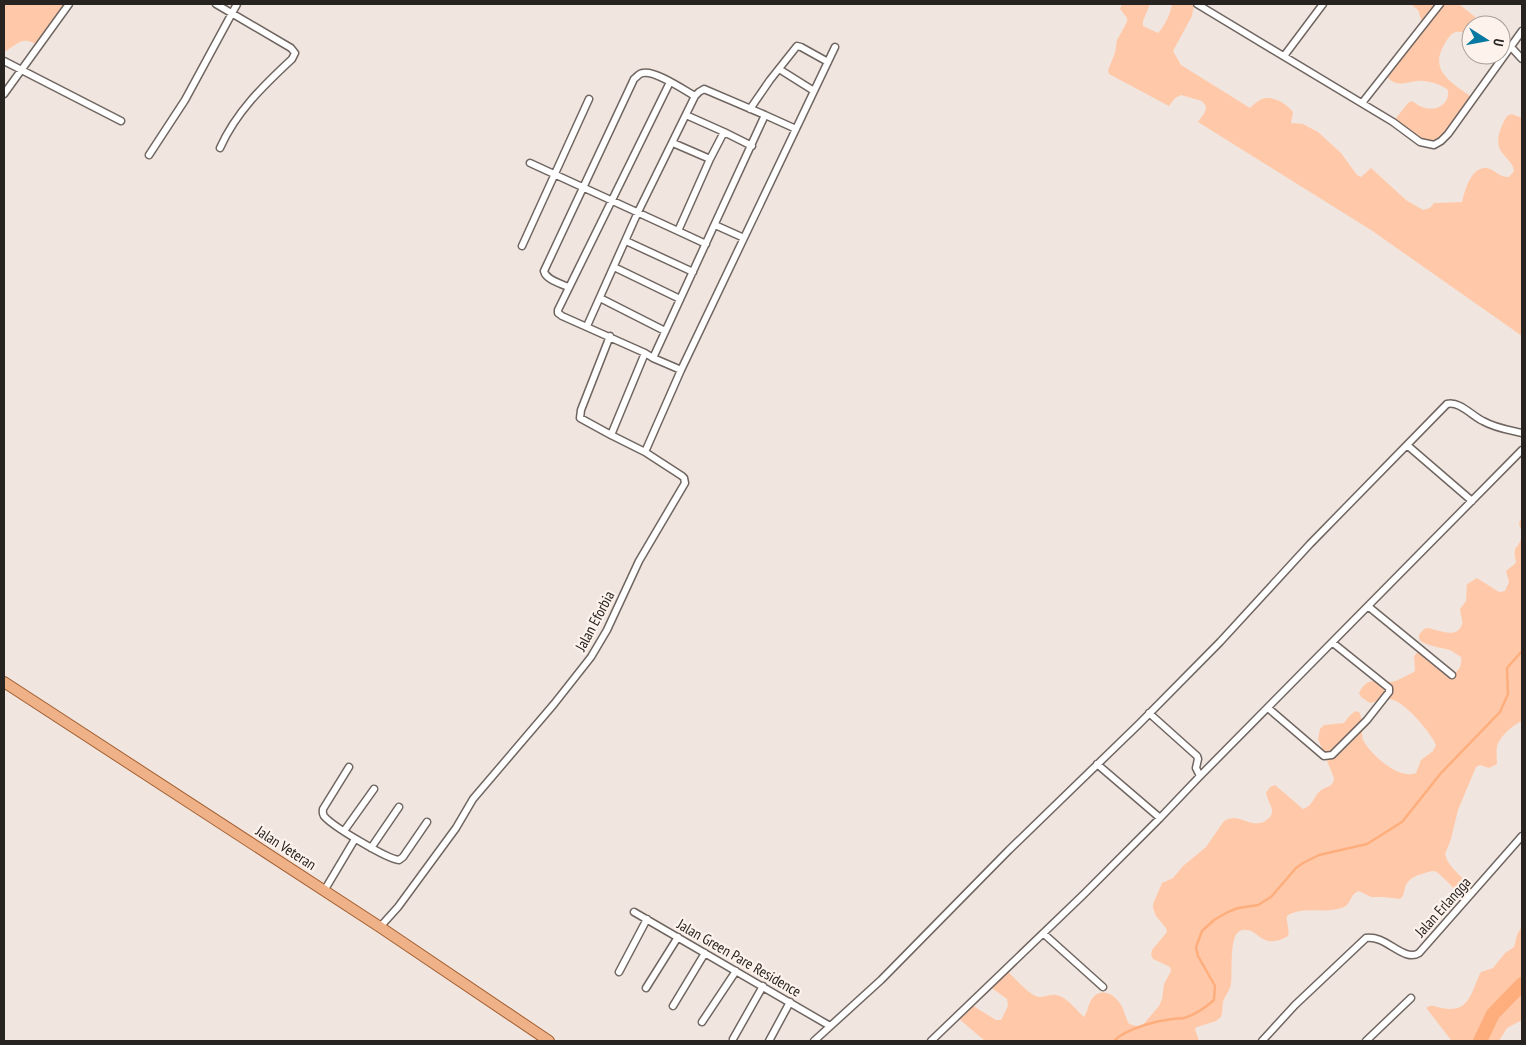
<svg xmlns="http://www.w3.org/2000/svg" width="1526" height="1045" font-family="'PT Sans Narrow',sans-serif">
  <style>
    .green { fill: #ffc9a9 }
    .lines { fill: none; stroke-linecap: round; stroke-linejoin: round }
    .stream { stroke: #feae7d; stroke-width: 2.5 }
    .river { stroke: #feae7d; stroke-width: 14 }
    .street-casing { stroke: #706661; stroke-width: 9 }
    .primary-casing { stroke: #a25e30; stroke-width: 12 }
    .street { stroke: #fff; stroke-width: 6 }
    .primary { stroke: #efb288; stroke-width: 10 }
    .labels { text-anchor: middle; stroke-width: 4.5; stroke-linejoin: round; paint-order: stroke }
    .street-label { font-size: 15px; fill: #272321; stroke: #fef3ec }
  </style>
  <rect width="100%" height="100%" fill="#f1e5df"/>
  <!-- green -->
  <path class="green" d="M 4,4 L 69,4 L 39,46 C 23,36 20,42 6,51 L 4,51 Z
    M 1122,4 L 1150,4 L 1143,21 L 1143,26 L 1158,33 C 1164,27 1171,13 1172,4 L 1194,4 L 1192,16 L 1173,51 L 1181,65 L 1250,108 C 1253,105 1256,102 1260,100 C 1271,94 1286,103 1293,112 L 1291,123 L 1303,124 L 1318,132 L 1341,153 L 1357,175 L 1361,177 L 1371,168 L 1406,200 L 1423,210 L 1430,208 L 1434,203 L 1462,202 C 1465,190 1471,166 1487,168 C 1496,170 1498,177 1509,177 L 1514,171 C 1513,161 1502,156 1499,147 C 1496,137 1502,124 1507,116 L 1512,114 L 1522,118 L 1522,336 L 1371,230 L 1198,122 L 1205,112 L 1206,106 L 1202,101 L 1181,95 L 1175,98 L 1169,106 L 1109,74 L 1108,70 L 1115,53 L 1117,40 L 1127,22 L 1127,18 L 1120,9 Z
    M 1411,4 L 1459,4 L 1480,21 L 1479,25 L 1471,25 L 1471,31 C 1465,34 1457,29 1452,34 C 1448,37 1445,43 1443,47 C 1429,73 1456,85 1473,98 L 1441,141 L 1427,144 L 1393,122 L 1408,103 L 1411,101 C 1415,102 1418,106 1422,107 C 1435,112 1450,105 1448,90 C 1441,84 1426,80 1417,81 C 1403,83 1393,88 1385,73 L 1423,25 L 1418,10 Z
    M 1522,518 L 1522,721 C 1513,725 1499,737 1497,747 C 1496,752 1497,758 1497,764 L 1489,768 L 1480,765 L 1476,767 L 1458,810 L 1451,839 L 1445,854 C 1448,869 1466,878 1474,891 L 1466,900 C 1459,895 1440,872 1434,871 C 1430,871 1425,873 1422,874 C 1417,875 1411,878 1408,882 C 1403,887 1406,895 1400,899 L 1384,897 L 1371,897 L 1359,891 C 1349,895 1352,903 1344,907 C 1326,915 1303,905 1287,916 C 1286,923 1290,929 1288,936 C 1260,952 1260,927 1242,930 C 1228,933 1233,972 1231,984 C 1230,991 1225,995 1223,1002 C 1222,1007 1223,1012 1221,1017 L 1216,1021 L 1197,1027 L 1195,1029 L 1199,1041 L 985,1041 L 958,1018 L 970,1004 L 996,1020 L 1001,1020 L 1008,1006 L 1007,999 L 989,986 L 1006,970 C 1014,977 1027,993 1036,996 C 1042,999 1046,995 1052,995 C 1064,993 1076,1010 1084,1017 C 1088,1011 1088,1004 1092,999 C 1099,988 1112,992 1119,1002 C 1124,1008 1125,1017 1129,1024 L 1141,1027 L 1159,1006 L 1162,999 L 1164,984 L 1171,971 L 1170,967 L 1153,959 L 1151,955 L 1152,950 L 1167,932 L 1166,928 L 1156,916 L 1153,908 L 1153,904 L 1162,883 L 1173,878 L 1183,866 L 1206,847 L 1224,821 C 1227,819 1231,818 1235,818 C 1247,820 1258,829 1269,818 C 1271,816 1272,814 1272,811 C 1272,806 1267,799 1266,793 L 1270,787 L 1275,785 L 1303,809 C 1313,806 1313,797 1320,791 C 1326,786 1333,788 1334,778 L 1318,739 L 1320,729 L 1324,725 L 1344,723 C 1367,691 1360,734 1363,740 C 1371,755 1399,780 1416,773 L 1421,760 L 1433,751 L 1436,745 C 1431,733 1403,699 1389,699 C 1383,698 1376,702 1370,703 L 1361,697 L 1359,693 C 1368,675 1377,683 1391,682 C 1398,681 1407,675 1414,672 L 1415,669 L 1414,656 L 1420,650 L 1451,676 C 1459,670 1462,667 1461,657 C 1457,655 1454,652 1450,650 C 1442,647 1403,644 1426,628 C 1436,628 1457,641 1462,624 C 1463,620 1460,613 1460,609 L 1466,601 L 1467,584 L 1477,578 L 1499,592 L 1505,591 L 1509,582 L 1506,571 C 1523,557 1513,567 1515,549 C 1519,544 1522,540 1522,533 C 1521,526 1516,524 1522,518 Z
    M 1522,926 L 1522,1020 L 1507,1028 L 1499,1041 L 1456,1041 L 1451,1040 L 1427,1009 L 1427,1007 C 1433,1004 1436,1007 1442,1008 C 1471,1014 1471,990 1481,972 L 1493,968 L 1505,953 L 1514,947 L 1517,935 Z"/>
  <g class="lines">
    <!-- stream -->
    <path class="stream" d="M 1114,1041 C 1125,1029 1156,1021 1172,1019 C 1176,1018 1181,1019 1184,1018 C 1195,1015 1206,1007 1214,1000 L 1215,986 L 1198,956 L 1196,947 L 1202,931 L 1214,920 L 1228,912 L 1238,908 L 1258,905 L 1271,897 L 1296,868 L 1303,863 L 1319,855 L 1367,844 L 1402,822 L 1441,773 L 1500,712 L 1508,694 L 1507,668 L 1522,651"/>
    <!-- river -->
    <path class="river" d="M 1480,1041 L 1493,1014 L 1522,984"/>
    <!-- street casing -->
    <g class="street-casing">
      <path id="street" d="M 216,4 L 291,48 L 295,53 L 292,59 C 263,86 236,112 220,148
        M 1197,4 L 1393,122 L 1420,142 L 1434,145 L 1441,141 L 1448,134 L 1522,31
        M 1511,47 L 1522,59
        M 1284,56 L 1323,4
        M 4,61 L 121,121
        M 779,69 L 814,91
        M 4,94 L 69,4
        M 1362,103 L 1440,4
        M 750,109 L 770,80 L 797,46 L 801,47 L 828,62
        M 686,115 L 724,132
        M 765,115 L 796,129
        M 673,143 L 710,159 L 678,231 L 706,244
        M 149,155 L 185,100 L 237,4
        M 710,159 L 724,132 L 752,146
        M 530,163 L 678,231
        M 715,225 L 744,238
        M 626,241 L 693,272
        M 522,246 L 589,99
        M 614,267 L 680,299
        M 568,287 C 560,283 546,280 544,271 L 634,79 C 637,77 639,73 643,73 C 655,70 684,90 695,96 L 638,212 L 587,326
        M 600,298 L 665,331
        M 645,353 L 562,316 L 558,313 L 558,310 L 670,82
        M 653,358 L 681,370
        M 611,435 L 645,353 L 653,358 L 765,115 L 704,89 L 699,92 L 695,96
        M 1407,445 L 1472,501
        M 645,452 L 681,370 L 835,47
        M 1369,607 L 1452,675
        M 1268,708 L 1324,756 L 1332,755 L 1367,720 L 1389,692 L 1389,688 L 1333,643
        M 1149,713 L 1197,756 L 1198,759 L 1196,768 L 1200,776
        M 1097,764 L 1160,818
        M 349,767 L 323,809 C 323,812 322,813 324,816 C 332,826 387,859 399,860 L 403,857 L 427,822
        M 344,831 L 374,789
        M 371,848 L 399,807
        M 324,891 L 355,839
        M 634,912 L 830,1026
        M 380,927 L 398,907 L 456,828 L 473,799 L 554,704 L 591,657 L 607,630 L 639,561 L 685,483 L 684,478 L 682,476 L 645,452 L 611,435 L 580,418 L 581,410 L 610,336
        M 1044,934 L 1103,987
        M 619,972 L 647,919
        M 646,988 L 678,937
        M 673,1006 L 705,953
        M 702,1022 L 736,971
        M 733,1039 L 763,986
        M 769,1041 L 790,1002
        M 814,1041 L 881,980 L 1009,850 L 1139,724 L 1220,642 L 1310,544 L 1447,404 C 1460,401 1472,416 1483,421 C 1495,428 1509,430 1522,433
        M 931,1041 L 1083,895 L 1160,818 L 1200,776 L 1522,450
        M 1262,1041 L 1295,1005 L 1366,938 C 1385,934 1404,963 1419,953 L 1522,836
        M 1366,1041 L 1411,998"/>
    </g>
    <!-- primary casing -->
    <g class="primary-casing">
      <path id="primary" d="M 4,682 L 380,927 L 549,1041"/>
    </g>
    <!-- street -->
    <use href="#street" class="street"/>
    <!-- primary -->
    <use href="#primary" class="primary"/>
  </g>
  <g class="labels">
    <!-- street labels -->
    <g class="street-label">
      <text transform="translate(595 621) rotate(-62)" y="5">Jalan Eforbia</text>
      <text transform="translate(286 848) rotate(33)" y="5">Jalan Veteran</text>
      <text transform="translate(1443 907) rotate(-48)" y="5">Jalan Erlangga</text>
      <text transform="translate(739 958) rotate(30)" y="5">Jalan Green Pare Residence</text>
    </g>
  </g>
  <!-- border -->
  <rect width="1526" height="1045" fill="none" stroke="#272321" stroke-width="10"/>
  <!-- north arrow -->
  <g transform="translate(1486 40) rotate(101)"><circle r="24" fill="#fef3ec" stroke="#a8a09b"/>
  <path d="M0-4L9 19L0 12L-9 19Z" fill="#0678a1"/>
  <text y="-8" font-size="14" font-weight="bold" text-anchor="middle" fill="#272321">U</text>
  </g>
</svg>
